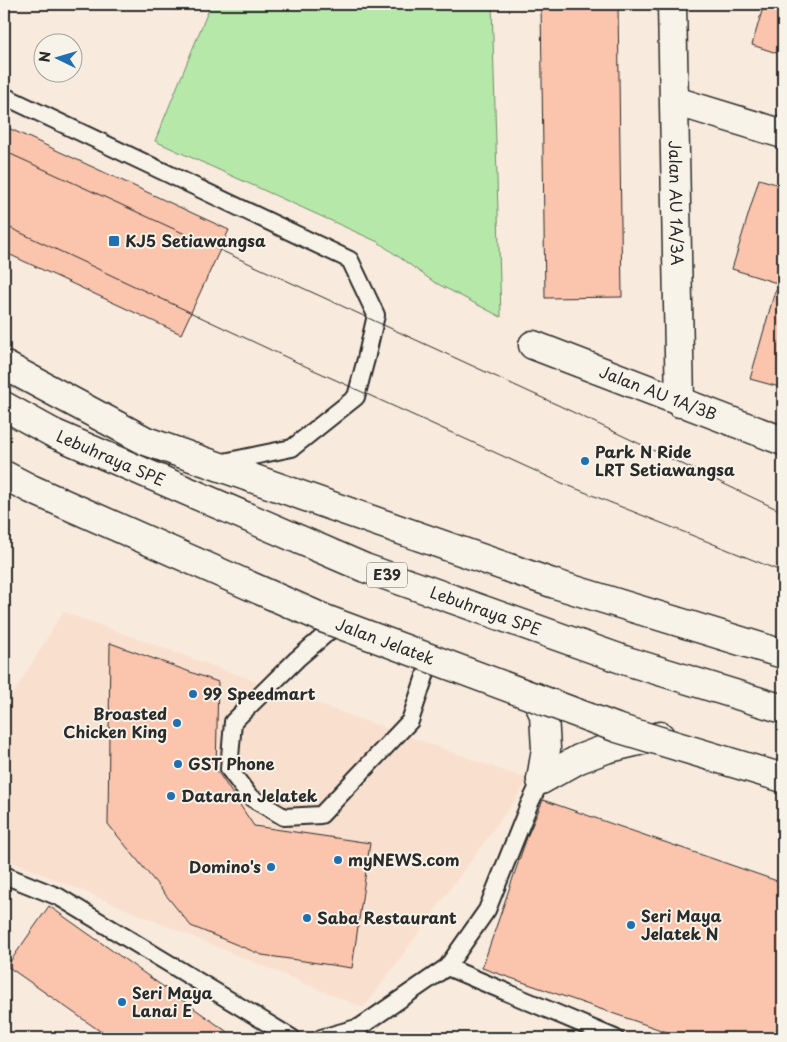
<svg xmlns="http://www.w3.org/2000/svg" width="787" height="1042" font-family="'Playpen Sans',sans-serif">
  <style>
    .built { fill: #f9dfce }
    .green { fill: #b6e9a9; stroke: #708a6a }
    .building { fill: #fac4ad; stroke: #2b2b2b }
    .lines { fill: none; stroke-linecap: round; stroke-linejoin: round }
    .lane-casing { stroke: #2b2b2b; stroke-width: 20 }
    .street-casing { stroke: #2b2b2b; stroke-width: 31 }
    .primary-casing { stroke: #2b2b2b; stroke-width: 31 }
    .highway-casing { stroke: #2b2b2b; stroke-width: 31 }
    .lane { stroke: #f7f3e8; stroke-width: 16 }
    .street { stroke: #f7f3e8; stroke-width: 28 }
    .primary { stroke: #f7f3e8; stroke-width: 28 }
    .highway { stroke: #f7f3e8; stroke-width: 28 }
    .tram { stroke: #2b2b2b; stroke-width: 1 }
    .highway-bridge-casing { stroke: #2b2b2b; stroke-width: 31; stroke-linecap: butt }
    .highway-bridge { stroke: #f7f3e8; stroke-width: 28 }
    .poi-dot { fill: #1f6fb2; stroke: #f7f3e8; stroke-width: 2 }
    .labels { text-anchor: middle; stroke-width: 4; stroke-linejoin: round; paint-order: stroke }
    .shield { fill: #f7f3e8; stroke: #686764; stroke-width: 1 }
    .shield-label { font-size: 15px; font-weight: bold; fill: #2b2b2b }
    .street-label { font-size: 16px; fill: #2b2b2b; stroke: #f7f3e8 }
    .poi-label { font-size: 16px; font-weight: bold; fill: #2b2b2b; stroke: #f7f3e8; text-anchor: start }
  </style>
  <rect width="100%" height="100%" fill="#f8eadc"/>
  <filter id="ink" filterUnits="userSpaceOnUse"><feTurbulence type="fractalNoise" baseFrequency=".02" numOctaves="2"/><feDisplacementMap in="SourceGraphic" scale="10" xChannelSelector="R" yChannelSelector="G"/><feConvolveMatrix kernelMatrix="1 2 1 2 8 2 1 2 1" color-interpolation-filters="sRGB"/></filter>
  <g filter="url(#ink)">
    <!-- built -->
    <path class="built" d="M 63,612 L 529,780 L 364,1008 L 4,858 L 4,709 Z"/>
    <!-- green -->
    <path class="green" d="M 211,4 L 492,4 L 501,317 L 434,282 L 378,242 L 155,141 Z"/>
    <!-- building -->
    <path class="building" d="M 541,4 L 618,4 L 622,297 L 545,298 Z
      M 764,4 L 783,4 L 783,55 L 752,45 Z
      M 4,126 L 229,230 L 181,334 L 4,252 Z
      M 759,179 L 783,186 L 783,285 L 732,269 Z
      M 775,291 L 783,292 L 783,388 L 750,379 Z
      M 110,643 L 218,682 L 216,769 L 254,826 L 370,843 L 352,968 L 262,955 L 191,926 L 108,824 Z
      M 543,800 L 783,883 L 783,1038 L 684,1038 L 482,968 L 527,837 Z
      M 49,906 L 236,1038 L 110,1038 L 7,966 Z"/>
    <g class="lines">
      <!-- lane casing -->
      <g class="lane-casing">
        <path id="lane" d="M 4,96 L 350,260 L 376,315 L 366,359 L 356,397 L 292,448 L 219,463
          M 341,621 L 297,659 L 233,722 L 229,769 L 250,797 L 284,817 L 321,815 L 410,721 L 430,661
          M 4,875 L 59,897 L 292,1038
          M 447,967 L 615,1038
          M 321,1038 L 360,1027 L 447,967 L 487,910 L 529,805 L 541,780"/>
      </g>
      <!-- street casing -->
      <g class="street-casing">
        <g id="street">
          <path id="s1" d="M 672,4 L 680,403"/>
          <path d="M 675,101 L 783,134"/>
          <path id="s2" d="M 533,345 L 783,441"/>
          <path d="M 536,697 L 544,715 L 546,749 L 541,780"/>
          <path d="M 541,780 L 579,759 L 606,749 L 660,736"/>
        </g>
      </g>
      <!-- primary casing -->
      <g class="primary-casing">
        <path id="primary" d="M 4,365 L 146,441 L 555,584 L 783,654"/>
      </g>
      <!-- highway casing -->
      <g class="highway-casing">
        <g id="highway">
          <path id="s3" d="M 4,406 L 53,433 L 365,568 L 627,661 L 783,709"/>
        </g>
      </g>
      <!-- lane -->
      <use href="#lane" class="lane"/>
      <!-- street -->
      <use href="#street" class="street"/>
      <!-- primary -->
      <use href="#primary" class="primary"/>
      <!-- highway -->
      <use href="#highway" class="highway"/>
      <!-- tram -->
      <path class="tram" d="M 4,151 L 560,406 L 783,512
        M 4,225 L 305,366 L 562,483 L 783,572"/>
      <!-- highway-bridge casing -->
      <g class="highway-bridge-casing">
        <g id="highway-bridge">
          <path id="s4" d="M 4,475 L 31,489 L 325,619 L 617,728 L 783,778"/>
        </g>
      </g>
      <!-- highway-bridge -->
      <use href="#highway-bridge" class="highway-bridge"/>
    </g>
  </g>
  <!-- markers -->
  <g class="poi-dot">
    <rect x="108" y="235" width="12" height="12" rx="2.5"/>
    <circle cx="585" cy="461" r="5"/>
    <circle cx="193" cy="694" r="5"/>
    <circle cx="177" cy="723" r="5"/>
    <circle cx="178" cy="764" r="5"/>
    <circle cx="171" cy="796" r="5"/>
    <circle cx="338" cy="860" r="5"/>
    <circle cx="271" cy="867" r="5"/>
    <circle cx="307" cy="918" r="5"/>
    <circle cx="631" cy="925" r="5"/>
    <circle cx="122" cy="1002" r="5"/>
  </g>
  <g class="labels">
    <!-- shield labels -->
    <rect class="shield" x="367" y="562.5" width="40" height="25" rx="4"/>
    <g class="shield-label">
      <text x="387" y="580">E39</text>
    </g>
    <!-- street labels -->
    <g class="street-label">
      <text dy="6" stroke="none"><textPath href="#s1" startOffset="199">Jalan AU 1A/3A</textPath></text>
      <text dy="6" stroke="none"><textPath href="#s2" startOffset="134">Jalan AU 1A/3B</textPath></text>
      <text dy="6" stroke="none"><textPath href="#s3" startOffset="119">Lebuhraya SPE</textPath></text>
      <text dy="6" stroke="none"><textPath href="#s3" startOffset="524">Lebuhraya SPE</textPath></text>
      <text dy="6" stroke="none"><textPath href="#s4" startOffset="416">Jalan Jelatek</textPath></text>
    </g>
    <!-- poi labels -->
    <g class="poi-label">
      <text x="125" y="247">KJ5 Setiawangsa</text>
      <text x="595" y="458">Park N Ride<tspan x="595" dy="18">LRT Setiawangsa</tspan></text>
      <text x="203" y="700">99 Speedmart</text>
      <text x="167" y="720" text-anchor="end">Broasted<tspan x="167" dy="18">Chicken King</tspan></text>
      <text x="188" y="770">GST Phone</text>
      <text x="181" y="802">Dataran Jelatek</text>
      <text x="348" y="866">myNEWS.com</text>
      <text x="261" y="873" text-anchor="end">Domino's</text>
      <text x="641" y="922">Seri Maya<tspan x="641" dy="18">Jelatek N</tspan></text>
      <text x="317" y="924">Saba Restaurant</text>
      <text x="132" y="999">Seri Maya<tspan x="132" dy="18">Lanai E</tspan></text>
    </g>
  </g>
  <!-- margin -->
  <rect width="787" height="1042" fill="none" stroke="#f7f3e8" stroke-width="20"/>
  <rect x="10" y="10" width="767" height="1022" fill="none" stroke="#2b2b2b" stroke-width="2" filter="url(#ink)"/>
  <!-- north arrow -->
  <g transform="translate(58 58) rotate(275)"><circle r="24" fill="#f7f3e8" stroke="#a5a39c"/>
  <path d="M0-4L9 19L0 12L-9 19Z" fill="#1f6fb2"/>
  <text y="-8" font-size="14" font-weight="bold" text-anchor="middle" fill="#2b2b2b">N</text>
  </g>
</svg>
